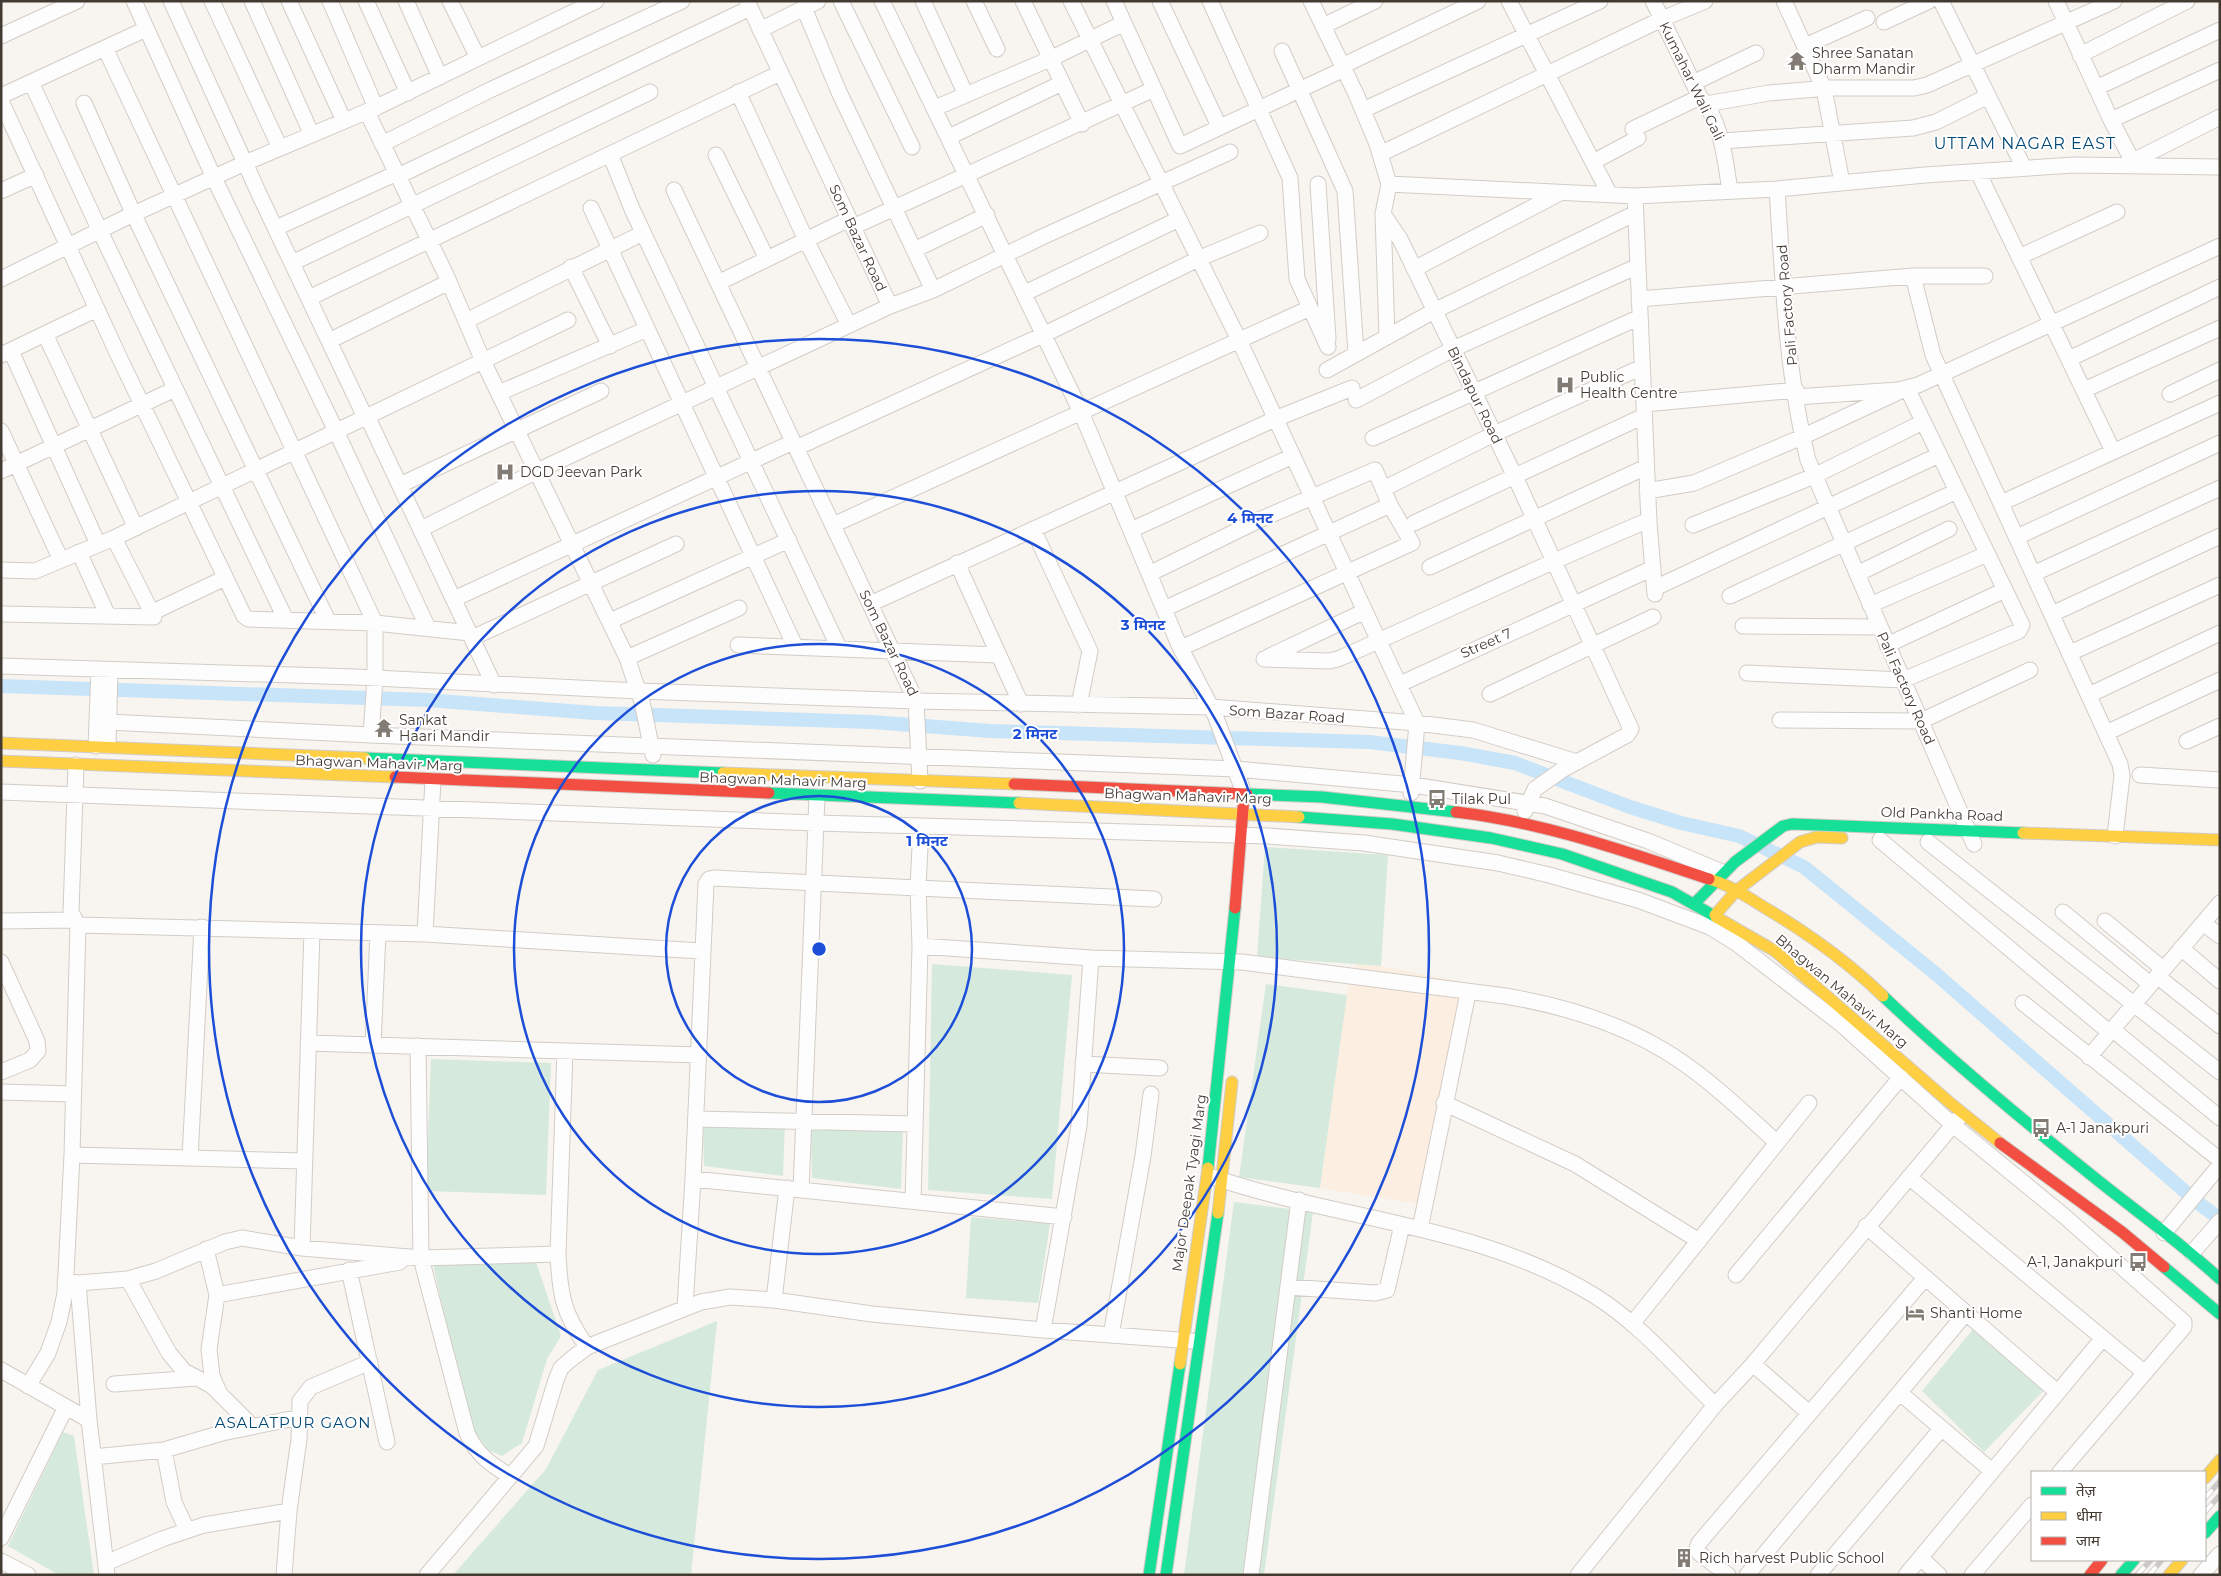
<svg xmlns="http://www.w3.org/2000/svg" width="2221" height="1576" font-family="Montserrat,'Noto Sans Devanagari',sans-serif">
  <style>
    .built { fill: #fceee0 }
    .green { fill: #d5eadd }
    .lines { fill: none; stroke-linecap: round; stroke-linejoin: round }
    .canal { stroke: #c8e4f8; stroke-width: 14 }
    .street-casing { stroke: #d2ccc6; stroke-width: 17 }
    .fast-casing { stroke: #d2ccc6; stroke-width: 13 }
    .slow-casing { stroke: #d2ccc6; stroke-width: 13 }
    .jam-casing { stroke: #d2ccc6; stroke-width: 13 }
    .street { stroke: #fefdfd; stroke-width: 15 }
    .fast { stroke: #16e098; stroke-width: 11 }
    .slow { stroke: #ffcf43; stroke-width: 11 }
    .jam { stroke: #f24e42; stroke-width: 11 }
    .rail-casing { stroke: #cbcac8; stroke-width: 5.5 }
    .rail { stroke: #fff; stroke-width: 4; stroke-dasharray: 11; stroke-linecap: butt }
    .ring { fill: none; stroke: #1d4ed8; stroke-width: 2.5 }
    .labels { text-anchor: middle; stroke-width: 4; stroke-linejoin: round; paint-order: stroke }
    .poi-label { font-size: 14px; fill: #433b32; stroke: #fff; text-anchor: start }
    .street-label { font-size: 14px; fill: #433b32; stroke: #fff }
    .neighbourhood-label { font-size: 15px; letter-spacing: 1px; fill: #004877; stroke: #fff }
    .quarter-label { font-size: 16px; letter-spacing: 1px; fill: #004877; stroke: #fff }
    .centre { fill: #1d4ed8; stroke: #fff; stroke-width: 2.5 }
    .ring-label { font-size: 15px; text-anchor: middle; font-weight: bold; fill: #1d4ed8; stroke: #fff; stroke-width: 4; stroke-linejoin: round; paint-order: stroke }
  </style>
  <rect width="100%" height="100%" fill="#f8f4ef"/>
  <!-- built -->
  <path class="built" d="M 1355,964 L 1381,966 L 1477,985 L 1432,1206 L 1320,1188 L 1347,995 Z"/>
  <!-- green -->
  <path class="green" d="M 1265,847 L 1388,855 L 1381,966 L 1257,957 Z
    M 932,964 L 1072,975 L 1052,1199 L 928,1190 Z
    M 1266,984 L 1347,995 L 1320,1188 L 1239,1177 Z
    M 431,1059 L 551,1063 L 546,1195 L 426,1191 Z
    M 703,1123 L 785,1125 L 783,1176 L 704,1166 Z
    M 811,1126 L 903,1128 L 901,1189 L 812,1178 Z
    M 1234,1202 L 1313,1212 L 1264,1575 L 1184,1575 Z
    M 971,1217 L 1050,1224 L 1038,1303 L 966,1298 Z
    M 432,1260 L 536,1262 L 561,1336 L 547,1359 L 522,1443 L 502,1456 L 488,1450 L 469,1424 Z
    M 717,1321 L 691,1575 L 453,1575 L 546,1469 L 598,1370 Z
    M 1979,1322 L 2049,1385 L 1984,1452 L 1922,1391 Z
    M 63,1432 L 74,1436 L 94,1575 L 59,1575 L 8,1546 Z"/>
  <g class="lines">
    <!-- canal -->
    <path class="canal" d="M 1,686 L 427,700 L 595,713 L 872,722 L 990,731 L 1369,742 L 1460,753 L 1515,763 L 1630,807 L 1681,823 L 1739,836 L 1804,867 L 1936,974 L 2197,1202 L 2220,1219"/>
    <!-- street casing -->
    <g class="street-casing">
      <path id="street" d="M 134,1 L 214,178 L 336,431 L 428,628
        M 171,1 L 260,196 L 365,417
        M 212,1 L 280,148
        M 252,1 L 312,135
        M 289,1 L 344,121
        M 330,1 L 376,108
        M 366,1 L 408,93
        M 406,1 L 440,77
        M 450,1 L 478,58
        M 747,1 L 890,306
        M 841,1 L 912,147
        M 882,1 L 1081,412 L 1179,645 L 1215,715 L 1244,793
        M 923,1 L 966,95
        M 974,1 L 997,49
        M 1023,1 L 1082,124
        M 1071,1 L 1239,340 L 1417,723 L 1411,793
        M 1114,1 L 1180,146 L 1344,69
        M 1160,1 L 1219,126
        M 1210,1 L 1290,178 L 1297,279 L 1328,347
        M 1311,1 L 1356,94 L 1377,144 L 1389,184 L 1383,214 L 1387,337
        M 1509,1 L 1609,193
        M 1653,1 L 1700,97 C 1722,122 1725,159 1730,191
        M 1784,1 L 1824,89 L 1842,183
        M 1941,1 L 2024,168
        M 2056,1 L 2111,120 L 2135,166
        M 804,8 L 839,92 L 933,290
        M 1884,22 L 1929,1
        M 1323,26 L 1375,1
        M 760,30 L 818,1
        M 1,36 L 77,1
        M 1805,46 L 1867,18
        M 105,48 L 375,623 L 375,679 L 371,735
        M 1282,51 L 1345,191 L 1356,353
        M 2080,55 L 2187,1
        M 1342,66 L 1478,1
        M 31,82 L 100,231 L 286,620
        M 1693,83 L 1756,53
        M 2096,88 L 2220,30
        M 738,92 L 806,240 L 849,325
        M 1,96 L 146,29
        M 1,101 L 120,359 L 244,616 L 248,619 L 375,623 L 470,633
        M 84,103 L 134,215 L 328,621
        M 1706,104 L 1769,93 L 1829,88 L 1914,88 L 1927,85 L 2114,1
        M 935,108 L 1050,59 L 1124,23
        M 1363,110 L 1600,1
        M 367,112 L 446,275 L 483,361 L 627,658 L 642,702 L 653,755
        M 2111,120 L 2220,70
        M 1633,129 L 1700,97
        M 949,137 L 1062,83
        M 1722,141 L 1913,128 L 1936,122 L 1988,96
        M 382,144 L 490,90 L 682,1
        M 610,154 L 632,209 L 839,648
        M 1380,154 L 1662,19 L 1705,1
        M 716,155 L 767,259
        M 2133,161 L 2220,117
        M 1593,162 L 1638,138
        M 1978,172 L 2113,451
        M 398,176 L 750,8
        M 1318,184 L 1328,339
        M 1389,184 L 1635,196 L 1777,189 L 1925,175 L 2074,165 L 2220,167
        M 1777,189 C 1783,279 1786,372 1808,460 L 1974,844
        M 674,190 L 916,701 L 920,781
        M 1,191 L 36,175
        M 1635,196 L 1649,523 L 1655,594
        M 591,208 L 795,646
        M 1383,214 L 1400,239 L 1517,481 L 1631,729 L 1627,735 L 1562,770 L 1535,789 L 1525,811
        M 853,227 L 1154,89
        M 276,228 L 397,173
        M 914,250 L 987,215
        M 2019,257 L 2117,212
        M 292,263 L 650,92
        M 571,267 L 610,346
        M 1414,269 L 1560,193
        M 1913,276 L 1933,355 L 2120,764 L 2122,776 L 2115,836
        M 1,279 L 127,217 L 245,163 L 375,108 L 596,1
        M 718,283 L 849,219
        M 1025,293 L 1179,219
        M 309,298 L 780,73
        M 1639,299 L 1913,276 L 1985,276
        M 466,321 L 643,233
        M 45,334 L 136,528
        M 329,341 L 449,282
        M 11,351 L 98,544
        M 1,355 L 97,309
        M 2069,359 L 2220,287
        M 1327,370 L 1434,311 L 1636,213
        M 2084,390 L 2220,328
        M 499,393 L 647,329
        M 2170,394 L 2220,370
        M 1796,397 L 1898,390 L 1918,385 L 2220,246
        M 1356,400 L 1453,349 L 1638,266
        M 1644,404 L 1796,390
        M 367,416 L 494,685
        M 1,431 L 61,560
        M 1373,438 L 1640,317
        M 796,448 L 1045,334 L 1198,259 L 1260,233
        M 1,471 L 175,389
        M 400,485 L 601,391
        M 1383,489 L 1494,434 L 1642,367
        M 1647,491 L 1694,483 L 1802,437 L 1907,388 L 2022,625 L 2019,631 L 1903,680 L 1747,673
        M 2001,503 L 2220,403
        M 1414,523 L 1644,416
        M 833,525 L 1310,308
        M 1693,525 L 1814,476 L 1923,422
        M 421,529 L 537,471 L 890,306 L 933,290 L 1042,237 L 1230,152
        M 1033,529 L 1090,651 L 1079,705
        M 1131,530 L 1293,456
        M 2017,537 L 2220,443
        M 79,552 L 108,616
        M 957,563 L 1021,704
        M 1430,567 L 1646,467
        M 1,570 L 35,571 L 114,538 L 568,320
        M 1149,574 L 1259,520 L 1375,470 L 1390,505 L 1412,543 L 1181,648
        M 1857,574 L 1949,529
        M 2033,574 L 2220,488
        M 1655,588 L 1939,455
        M 1730,596 L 1957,491
        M 454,599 L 793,442
        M 870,604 L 1275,419 L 1352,388
        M 1870,605 L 1987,554
        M 1164,609 L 1390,505
        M 151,613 L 225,578
        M 1,614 L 154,617 L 114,538
        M 2052,614 L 2220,536
        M 610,621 L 789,540
        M 1743,626 L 1880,627
        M 472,638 L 676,544
        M 738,645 L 997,655
        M 1887,645 L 2005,590
        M 2070,653 L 2220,585
        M 1268,657 L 1365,611
        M 627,658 L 739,608
        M 1264,659 L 1329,661 L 1338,659 C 1442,613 1544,564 1649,520
        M 1,666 L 355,677 L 639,691 L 916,701 L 1211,707 L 1417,723 L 1473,730 L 1577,762
        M 1400,684 L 1653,568
        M 1490,694 L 1653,617
        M 2089,695 L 2220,633
        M 1780,720 L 1921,721 L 2030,670
        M 108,722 L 371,735 L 1236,769 L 1413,785 L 1545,806 L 1648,841 L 1722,872
        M 2106,733 L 2220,680
        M 2187,741 L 2220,726
        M 96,746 L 99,669
        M 108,746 L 110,670
        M 2140,775 L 2220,780
        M 1,792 L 816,823 L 1268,836 L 1364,843 L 1498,863 L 1549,875 L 1638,900 L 1710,927 L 1736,943 L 1841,1024 L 1953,1125 L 2063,1215 L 2184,1322 L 2184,1327 L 2060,1472
        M 1880,840 L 2109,1032
        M 1928,842 L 2220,1072
        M 2063,912 L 2150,984
        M 1,921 L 73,920
        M 2105,921 L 2163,969
        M 2203,923 L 2220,936
        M 78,925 L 425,934 L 701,951
        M 425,934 L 433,780
        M 920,946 L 1091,958 L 1242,962 L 1505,996 C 1571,1007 1639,1029 1693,1070 C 1723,1092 1750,1118 1777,1143
        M 2181,948 L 2220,981
        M 1,962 L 37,1041 L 38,1051 L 30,1060 L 1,1072
        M 2157,976 L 2220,1026
        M 2023,1003 L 2220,1160
        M 2112,1029 L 2220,1118
        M 308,1043 L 699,1055
        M 373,1045 L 378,933
        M 418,1046 L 421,1258 L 467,1433 C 477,1455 490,1464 510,1476
        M 565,1051 L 558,1254 C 560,1296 563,1313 587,1347
        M 2089,1057 L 2220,903
        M 1083,1064 L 1160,1068
        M 1,1092 L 73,1094
        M 1444,1103 L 1575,1164 L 1699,1241
        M 696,1119 L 915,1124
        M 72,1155 L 304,1161
        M 190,1158 L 202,927
        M 1213,1177 C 1338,1220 1481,1225 1595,1296 C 1640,1324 1677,1368 1715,1405
        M 1909,1177 L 2145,1373
        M 693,1179 L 1064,1217
        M 801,1190 L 817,796
        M 913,1201 L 920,946 L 918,888 L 1154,899
        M 1866,1226 L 2057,1392
        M 1420,1229 L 1468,993
        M 2164,1233 L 2220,1165
        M 302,1248 L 312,931
        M 206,1249 L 217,1295 L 209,1349 L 212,1376 L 220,1394
        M 2192,1253 L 2220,1221
        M 349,1270 L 387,1442
        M 1736,1275 L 1901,1077
        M 128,1279 L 169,1353 L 184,1371 L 212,1386 L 251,1425
        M 65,1281 L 78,1283 L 128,1279 L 156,1271 L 225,1242 L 242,1238 L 302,1248 L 421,1258 L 558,1254
        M 78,1283 L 89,1420 L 107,1575
        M 1288,1287 L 1375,1293 L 1387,1290 L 1402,1225
        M 217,1295 L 400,1262
        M 774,1300 L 787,1188
        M 685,1307 L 693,1179 L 706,884 L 709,879 L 714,878 L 918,888 L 921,826
        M 1632,1324 L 1809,1103
        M 1043,1330 L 1079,1126 L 1091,958
        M 1111,1335 L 1143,1156 L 1151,1094
        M 1753,1364 L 1809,1413
        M 1,1370 L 89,1420
        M 114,1384 L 197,1378
        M 28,1386 L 48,1353 L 59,1322 L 65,1293 L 72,1155 L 78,925 L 71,912 L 76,765
        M 1900,1393 L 1992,1471
        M 164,1450 L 174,1502 L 187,1530
        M 93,1457 L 164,1450 L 222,1433 L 300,1417
        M 1,1538 L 66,1407
        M 1921,1558 L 1939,1575
        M 1,1561 L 28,1575
        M 106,1563 L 162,1539 L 204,1525 L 289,1511
        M 284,1575 L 289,1511 L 299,1439 L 300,1401 L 311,1387 L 370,1362
        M 427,1575 L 536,1446 L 556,1380 L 561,1368 L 570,1360 L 587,1347 L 701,1302 L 730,1297 L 774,1300 L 872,1314 L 1043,1330 L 1192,1341
        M 1251,1575 L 1299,1200
        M 1578,1575 L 1715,1405 L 1753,1364 L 1958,1119
        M 1728,1575 L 1699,1553 L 1697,1548 L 1699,1543 L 1925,1278
        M 1747,1575 L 1966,1313
        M 1818,1575 L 1941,1429
        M 1906,1575 L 2103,1338
        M 1972,1575 L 2032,1505
        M 2201,1575 L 2220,1554"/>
    </g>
    <!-- fast casing -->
    <g class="fast-casing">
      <path id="fast" d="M 365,758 L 723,773
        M 769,793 L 1019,803
        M 1247,794 L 1322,797 L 1456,812
        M 1299,817 L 1392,824 L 1491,838 L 1562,854 L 1672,892 L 1716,917
        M 1694,904 L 1735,862 L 1783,826 L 1792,824 L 2023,833
        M 1883,996 C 1949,1059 2019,1117 2090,1174 C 2133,1209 2179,1241 2220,1279
        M 1208,1168 L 1235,908
        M 2164,1267 L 2220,1314
        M 2205,1533 L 2220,1516
        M 1149,1575 L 1180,1364
        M 1166,1575 L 1218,1213
        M 2121,1575 L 2134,1560"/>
    </g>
    <!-- slow casing -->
    <g class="slow-casing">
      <path id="slow" d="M 1,743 L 365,758
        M 1,761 L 395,777
        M 723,773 L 1014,784
        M 1019,803 L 1299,817
        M 2023,833 L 2220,840
        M 1709,879 C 1730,885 1749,898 1767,909 C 1809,934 1848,962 1883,996
        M 1715,915 L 1736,891 L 1800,842 L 1817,837 L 1842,838
        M 1716,917 L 1775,951 L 1949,1102 L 2000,1143
        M 1218,1213 L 1232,1082
        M 1180,1364 L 1208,1168
        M 2205,1478 L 2220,1460
        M 2169,1575 L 2182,1560"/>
    </g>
    <!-- jam casing -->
    <g class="jam-casing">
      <path id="jam" d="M 395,777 L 769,793
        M 1014,784 L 1247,794
        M 1456,812 C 1543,822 1627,852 1709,879
        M 1235,908 L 1244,796
        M 2000,1143 L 2122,1232 L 2164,1267
        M 2090,1575 L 2102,1560"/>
    </g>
    <!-- street -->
    <use href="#street" class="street"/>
    <!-- fast -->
    <use href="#fast" class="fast"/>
    <!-- slow -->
    <use href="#slow" class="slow"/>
    <!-- jam -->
    <use href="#jam" class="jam"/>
    <!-- rail casing -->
    <g class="rail-casing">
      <path id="rail" d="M 2205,1498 L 2220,1481
        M 2205,1512 L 2220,1495
        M 2137,1575 L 2151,1560
        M 2149,1575 L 2162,1560"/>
    </g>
    <!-- rail -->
    <use href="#rail" class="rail"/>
  </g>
  <!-- distance rings -->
  <g class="ring">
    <circle cx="819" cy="949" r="153"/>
    <circle cx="819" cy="949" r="305"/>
    <circle cx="819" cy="949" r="458"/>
    <circle cx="819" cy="949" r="610"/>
  </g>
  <!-- icons -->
  <defs>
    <g id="temple-bare" transform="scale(1.5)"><path d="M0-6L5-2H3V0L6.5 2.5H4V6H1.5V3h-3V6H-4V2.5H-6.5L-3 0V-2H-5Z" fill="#827c74" stroke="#fff" stroke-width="2.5" paint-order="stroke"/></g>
    <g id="hospital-bare" transform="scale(1.5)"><path d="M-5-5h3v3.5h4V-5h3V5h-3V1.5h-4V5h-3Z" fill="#827c74" stroke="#fff" stroke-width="2.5" paint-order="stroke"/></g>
    <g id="bus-bare" transform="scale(1.5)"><path d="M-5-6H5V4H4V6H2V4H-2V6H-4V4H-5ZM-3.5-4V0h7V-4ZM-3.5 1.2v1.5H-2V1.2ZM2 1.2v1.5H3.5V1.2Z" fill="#827c74" stroke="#fff" stroke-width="2.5" paint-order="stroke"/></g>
    <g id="hotel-bare" transform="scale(1.5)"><path d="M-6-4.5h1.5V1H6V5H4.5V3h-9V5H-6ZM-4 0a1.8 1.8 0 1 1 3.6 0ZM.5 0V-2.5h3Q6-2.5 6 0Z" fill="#827c74" stroke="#fff" stroke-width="2.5" paint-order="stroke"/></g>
    <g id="building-bare" transform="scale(1.5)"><path d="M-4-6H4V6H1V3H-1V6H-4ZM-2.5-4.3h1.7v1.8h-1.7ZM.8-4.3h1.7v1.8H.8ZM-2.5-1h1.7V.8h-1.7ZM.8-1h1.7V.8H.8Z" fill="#827c74" stroke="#fff" stroke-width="2.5" paint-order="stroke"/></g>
  </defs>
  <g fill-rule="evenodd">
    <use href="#temple-bare" x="1797" y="61"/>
    <use href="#hospital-bare" x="1565" y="385"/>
    <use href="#hospital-bare" x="505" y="472"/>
    <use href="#temple-bare" x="384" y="728"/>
    <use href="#bus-bare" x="1437" y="799"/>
    <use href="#bus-bare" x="2041" y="1128"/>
    <use href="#bus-bare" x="2138" y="1262"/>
    <use href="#hotel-bare" x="1915" y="1313"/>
    <use href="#building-bare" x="1684" y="1558"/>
  </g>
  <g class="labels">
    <!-- poi labels -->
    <g class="poi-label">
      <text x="1812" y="58">Shree Sanatan<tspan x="1812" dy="16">Dharm Mandir</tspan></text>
      <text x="1580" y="382">Public<tspan x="1580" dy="16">Health Centre</tspan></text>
      <text x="520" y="477">DGD Jeevan Park</text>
      <text x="399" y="725">Sankat<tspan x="399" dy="16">Haari Mandir</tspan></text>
      <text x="1452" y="804">Tilak Pul</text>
      <text x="2056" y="1133">A-1 Janakpuri</text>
      <text x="2123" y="1267" text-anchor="end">A-1, Janakpuri</text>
      <text x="1930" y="1318">Shanti Home</text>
      <text x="1699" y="1563">Rich harvest Public School</text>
    </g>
    <!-- street labels -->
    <g class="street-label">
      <text transform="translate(1692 81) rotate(64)" y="5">Kumahar Wali Gali</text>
      <text transform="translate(858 238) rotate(65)" y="5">Som Bazar Road</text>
      <text transform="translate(1787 305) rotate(-95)" y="5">Pali Factory Road</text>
      <text transform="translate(1475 395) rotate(64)" y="5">Bindapur Road</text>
      <text transform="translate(889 643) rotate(64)" y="5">Som Bazar Road</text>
      <text transform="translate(1486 643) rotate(-24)" y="5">Street 7</text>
      <text transform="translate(1906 688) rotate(66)" y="5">Pali Factory Road</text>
      <text transform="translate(1287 714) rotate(4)" y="5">Som Bazar Road</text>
      <text transform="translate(379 763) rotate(2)" y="5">Bhagwan Mahavir Marg</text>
      <text transform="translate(783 780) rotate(2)" y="5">Bhagwan Mahavir Marg</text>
      <text transform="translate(1188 796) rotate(2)" y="5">Bhagwan Mahavir Marg</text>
      <text transform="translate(1942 814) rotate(2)" y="5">Old Pankha Road</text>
      <text transform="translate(1842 991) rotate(40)" y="5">Bhagwan Mahavir Marg</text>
      <text transform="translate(1189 1183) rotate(-82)" y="5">Major Deepak Tyagi Marg</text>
    </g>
    <!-- neighbourhood labels -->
    <g class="neighbourhood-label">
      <text x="293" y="1428">ASALATPUR GAON</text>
    </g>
    <!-- quarter labels -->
    <g class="quarter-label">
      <text x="2025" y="149">UTTAM NAGAR EAST</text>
    </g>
  </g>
  <circle cx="819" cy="949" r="8" class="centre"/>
  <g class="ring-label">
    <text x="1250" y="523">4 मिनट</text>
    <text x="1143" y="630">3 मिनट</text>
    <text x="1035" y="739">2 मिनट</text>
    <text x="927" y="846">1 मिनट</text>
  </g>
  <!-- border -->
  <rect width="2221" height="1576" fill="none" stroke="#433b32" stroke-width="5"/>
  <!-- legend -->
  <rect x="2031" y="1471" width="175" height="90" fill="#ffffff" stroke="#b4b1ad"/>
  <rect x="2041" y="1487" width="25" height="8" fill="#16e098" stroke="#b4b1ad"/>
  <text x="2076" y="1496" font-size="15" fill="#433b32">तेज़</text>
  <rect x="2041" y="1512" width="25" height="8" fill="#ffcf43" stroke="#b4b1ad"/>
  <text x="2076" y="1521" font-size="15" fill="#433b32">धीमा</text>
  <rect x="2041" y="1537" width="25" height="8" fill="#f24e42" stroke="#b4b1ad"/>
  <text x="2076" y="1546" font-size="15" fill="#433b32">जाम</text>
</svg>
